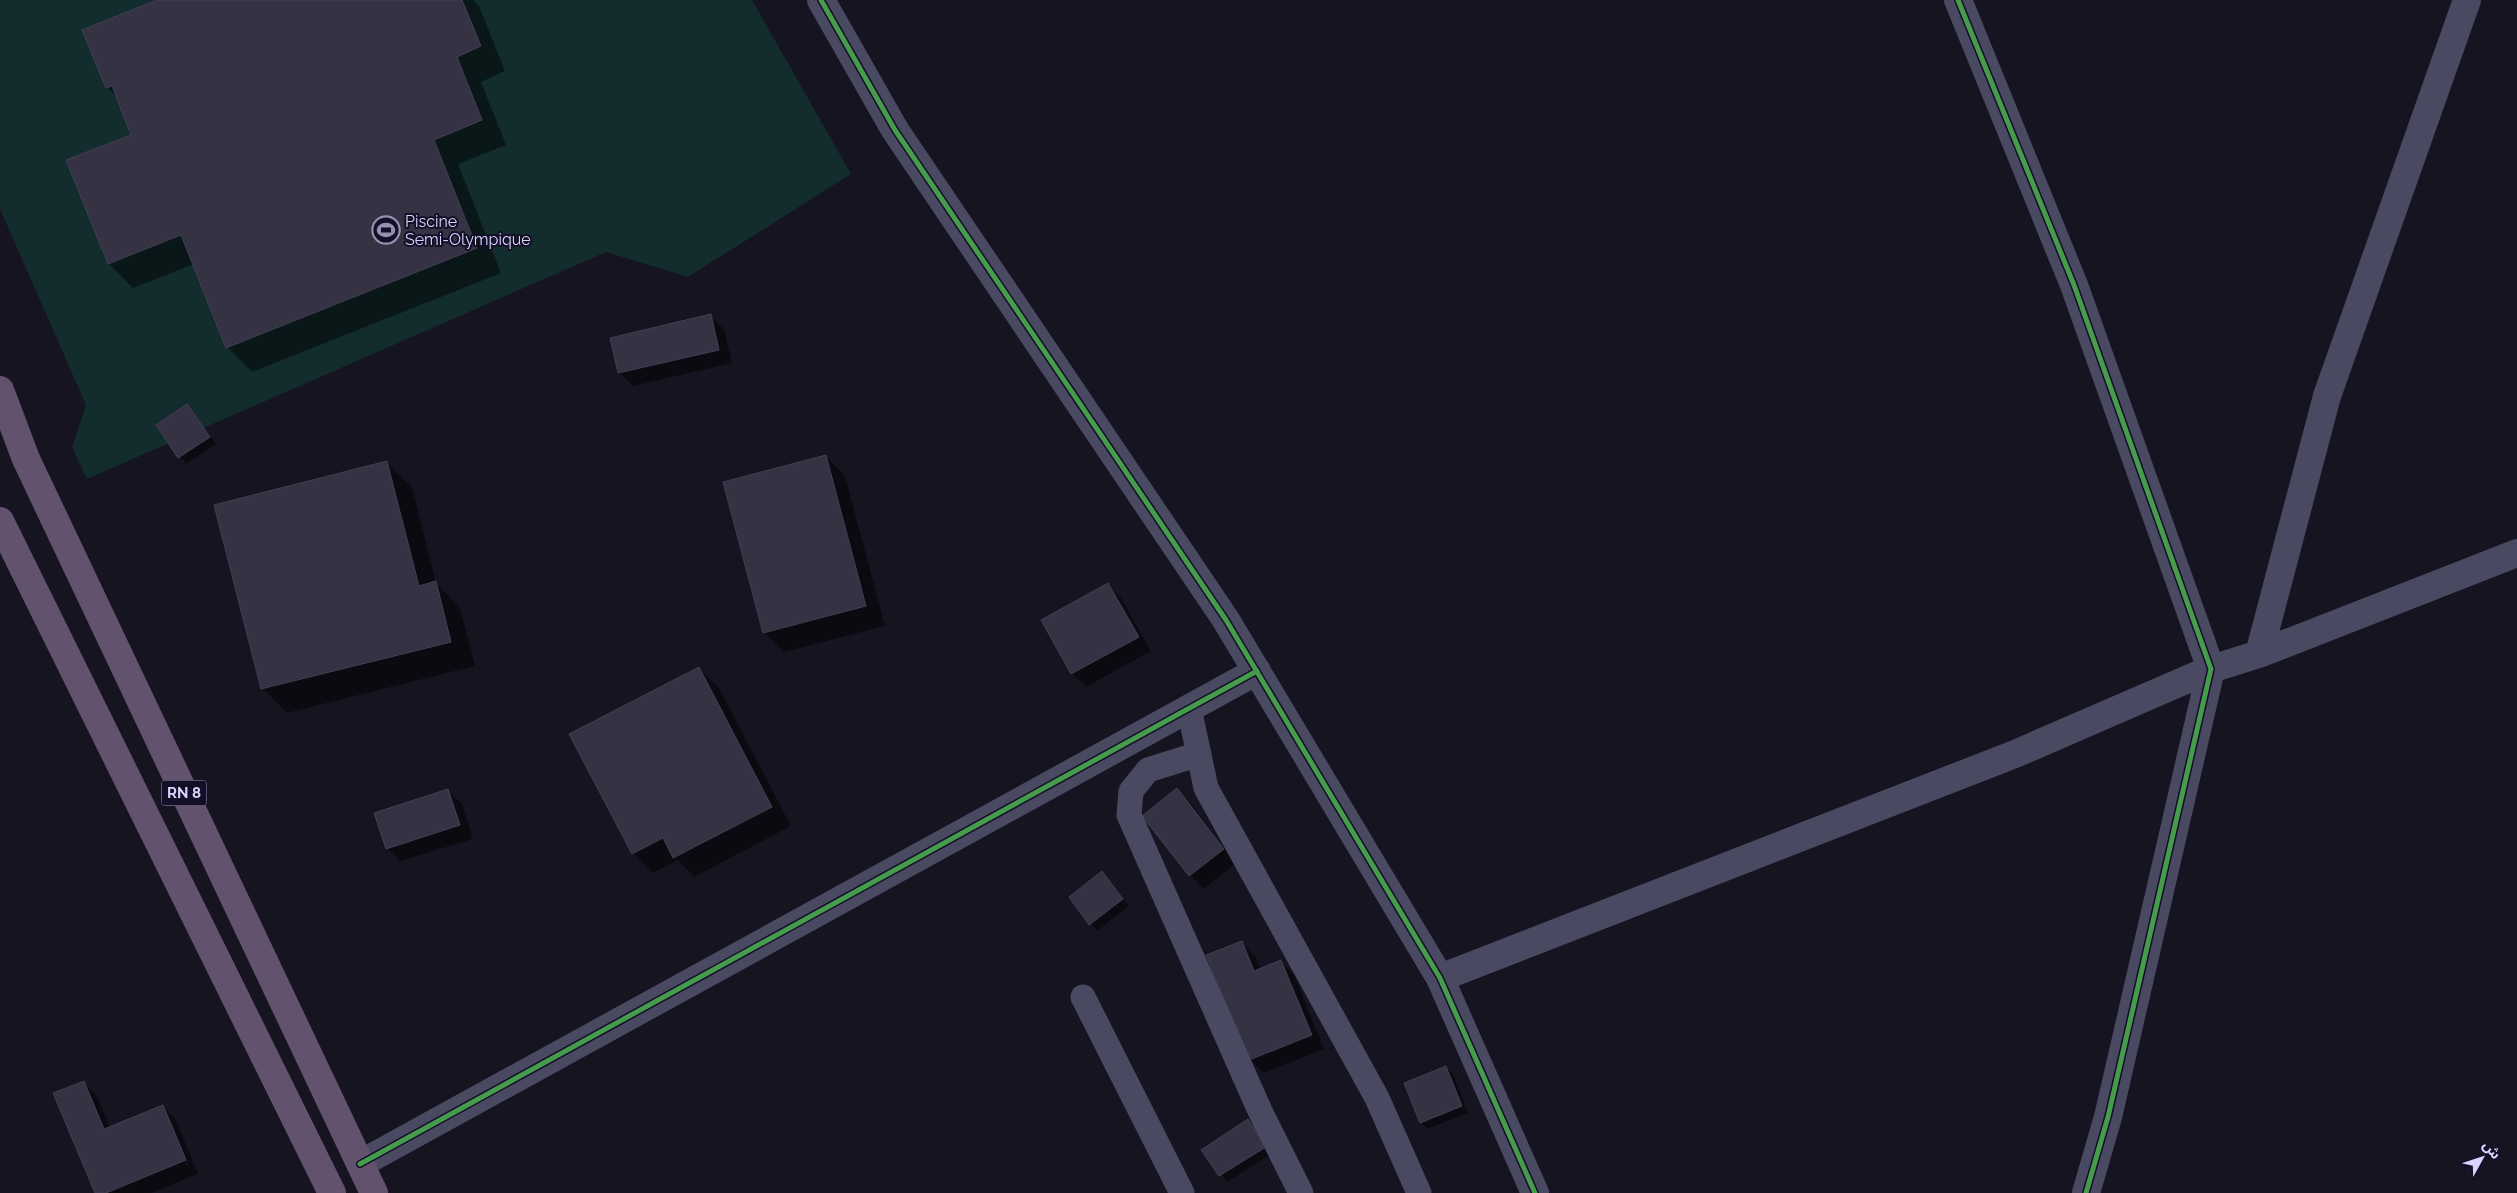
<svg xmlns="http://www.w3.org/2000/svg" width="2517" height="1193" font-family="Raleway,'Noto Sans Arabic',sans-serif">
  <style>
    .green { fill: #132c2d }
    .shadow { fill: #0007; fill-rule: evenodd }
    .building { fill: #343243; stroke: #433f54 }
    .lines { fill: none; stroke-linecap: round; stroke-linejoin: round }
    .service { stroke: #4a4962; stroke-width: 25 }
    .minor { stroke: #4a4962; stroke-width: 28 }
    .trunk { stroke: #62526e; stroke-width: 28 }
    .cycleway-casing { stroke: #130f26; stroke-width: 8 }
    .cycleway { stroke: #469c4c; stroke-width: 5 }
    .labels { text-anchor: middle; stroke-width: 4; stroke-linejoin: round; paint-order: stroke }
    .shield { fill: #130f26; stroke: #9e99be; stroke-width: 1 }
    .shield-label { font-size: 15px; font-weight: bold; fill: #d9d4ff }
    .poi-label { font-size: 16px; fill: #d9d4ff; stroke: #130f26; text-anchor: start }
  </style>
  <rect width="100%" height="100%" fill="#161421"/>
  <!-- green -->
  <path class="green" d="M 0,0 L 752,0 L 851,174 L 688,277 L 606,252 L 87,479 L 72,447 L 86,405 L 0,209 Z"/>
  <!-- shadow -->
  <path class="shadow" d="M 161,0 L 473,0 L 479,6 L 505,71 L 481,82 L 506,145 L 458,164 L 501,273 L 252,372 L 227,347 L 194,264 L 133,288 L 109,264 L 133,135 L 118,98 L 107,87 Z
    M 710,316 L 724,329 L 732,363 L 633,386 L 619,372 Z
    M 187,405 L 216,444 L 186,464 L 157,425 Z
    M 826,456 L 845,476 L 885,626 L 784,652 L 764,632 Z
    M 387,463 L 412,487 L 436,583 L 460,608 L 475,666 L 287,713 L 262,688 Z
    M 1108,585 L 1121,598 L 1151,651 L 1086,687 L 1072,674 L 1043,621 Z
    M 699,668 L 719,688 L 791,826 L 694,877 L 678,860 L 653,873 L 633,853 L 571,734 Z
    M 1177,790 L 1191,804 L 1236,863 L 1204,889 L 1190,875 L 1144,816 Z
    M 448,791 L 462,804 L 473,839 L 400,861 L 387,848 Z
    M 1102,873 L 1129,906 L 1097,931 L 1070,898 Z
    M 1241,942 L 1255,956 L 1261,970 L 1281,962 L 1294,975 L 1324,1049 L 1264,1073 L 1250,1060 Z
    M 1446,1067 L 1453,1074 L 1468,1113 L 1427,1129 L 1421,1122 Z
    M 83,1082 L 97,1096 L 110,1128 L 163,1106 L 176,1120 L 198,1174 L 151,1193 L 96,1193 ZM 168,1121 L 171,1121 L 189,1166 L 187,1166 Z
    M 1248,1121 L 1271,1154 L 1227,1182 L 1203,1150 Z"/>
  <!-- building -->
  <path class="building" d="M 157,0 L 462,0 L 481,46 L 457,57 L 482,120 L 434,140 L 477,248 L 226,348 L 181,235 L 108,264 L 66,160 L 131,135 L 112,86 L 106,88 L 82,30 Z
    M 711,314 L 719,350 L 618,373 L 610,338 Z
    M 187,404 L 210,437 L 178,458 L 156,425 Z
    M 826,455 L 866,606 L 763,633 L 723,482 Z
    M 387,461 L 419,586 L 436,581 L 451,642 L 261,689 L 214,505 Z
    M 1108,583 L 1139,637 L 1071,674 L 1041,620 Z
    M 699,667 L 772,807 L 673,858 L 663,838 L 632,854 L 569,734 Z
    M 1177,788 L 1224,849 L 1189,876 L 1142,816 Z
    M 448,789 L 460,825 L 386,849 L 374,813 Z
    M 1102,871 L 1123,899 L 1089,925 L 1069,897 Z
    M 1242,941 L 1254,971 L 1281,960 L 1312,1035 L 1249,1060 L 1206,955 Z
    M 1446,1066 L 1462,1106 L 1420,1123 L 1404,1083 Z
    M 84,1081 L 104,1129 L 163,1105 L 186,1160 L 106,1193 L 95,1193 L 53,1093 Z
    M 1248,1119 L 1266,1147 L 1219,1176 L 1201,1150 Z"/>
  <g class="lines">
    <!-- service -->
    <path class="service" d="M 1189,708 L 1206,788 L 1377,1098 L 1419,1193
      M 1199,754 L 1148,770 L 1131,791 L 1129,815 L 1260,1111 L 1301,1193
      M 1083,997 L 1182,1193"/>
    <!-- minor -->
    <path class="minor" d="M 821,0 L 895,130 L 1226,620 L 1440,978 L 1535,1193
      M 1958,0 L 2074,285 L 2211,669 L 2108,1117 L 2086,1193
      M 2259,654 L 2327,396 L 2467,0
      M 1440,978 L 2015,754 L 2211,669 L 2259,654 L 2517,553
      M 360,1164 L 1257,671"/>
    <!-- trunk -->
    <path class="trunk" d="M 0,390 L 26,459 L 374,1193
      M 0,521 L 332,1193"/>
    <!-- cycleway casing -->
    <g class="cycleway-casing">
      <path id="cycleway" d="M 821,0 L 895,130 L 1226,620 L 1440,978 L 1535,1193
        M 1958,0 L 2074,285 L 2211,669 L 2108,1117 L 2086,1193
        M 360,1164 L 1257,671"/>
    </g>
    <!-- cycleway -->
    <use href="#cycleway" class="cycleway"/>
  </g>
  <!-- icons -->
  <defs>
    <g id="stadium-ring" transform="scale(1.4375)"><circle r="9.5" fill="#130f26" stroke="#9591b1" stroke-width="1.5"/><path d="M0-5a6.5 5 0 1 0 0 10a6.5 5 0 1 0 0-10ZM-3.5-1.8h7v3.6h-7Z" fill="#9591b1"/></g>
  </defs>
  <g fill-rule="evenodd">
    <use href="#stadium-ring" x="386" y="230"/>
  </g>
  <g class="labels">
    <!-- shield labels -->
    <rect class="shield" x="161.5" y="780.5" width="45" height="25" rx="4"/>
    <g class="shield-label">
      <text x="184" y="798">RN 8</text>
    </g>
    <!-- poi labels -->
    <g class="poi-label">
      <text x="405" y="227">Piscine<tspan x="405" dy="18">Semi-Olympique</tspan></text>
    </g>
  </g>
  <!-- north arrow -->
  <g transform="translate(2482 1158) rotate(50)" stroke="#130f26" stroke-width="4" paint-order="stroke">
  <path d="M0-4L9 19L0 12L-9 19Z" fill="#d9d4ff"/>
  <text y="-8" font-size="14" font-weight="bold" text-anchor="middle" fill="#d9d4ff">ش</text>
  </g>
</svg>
